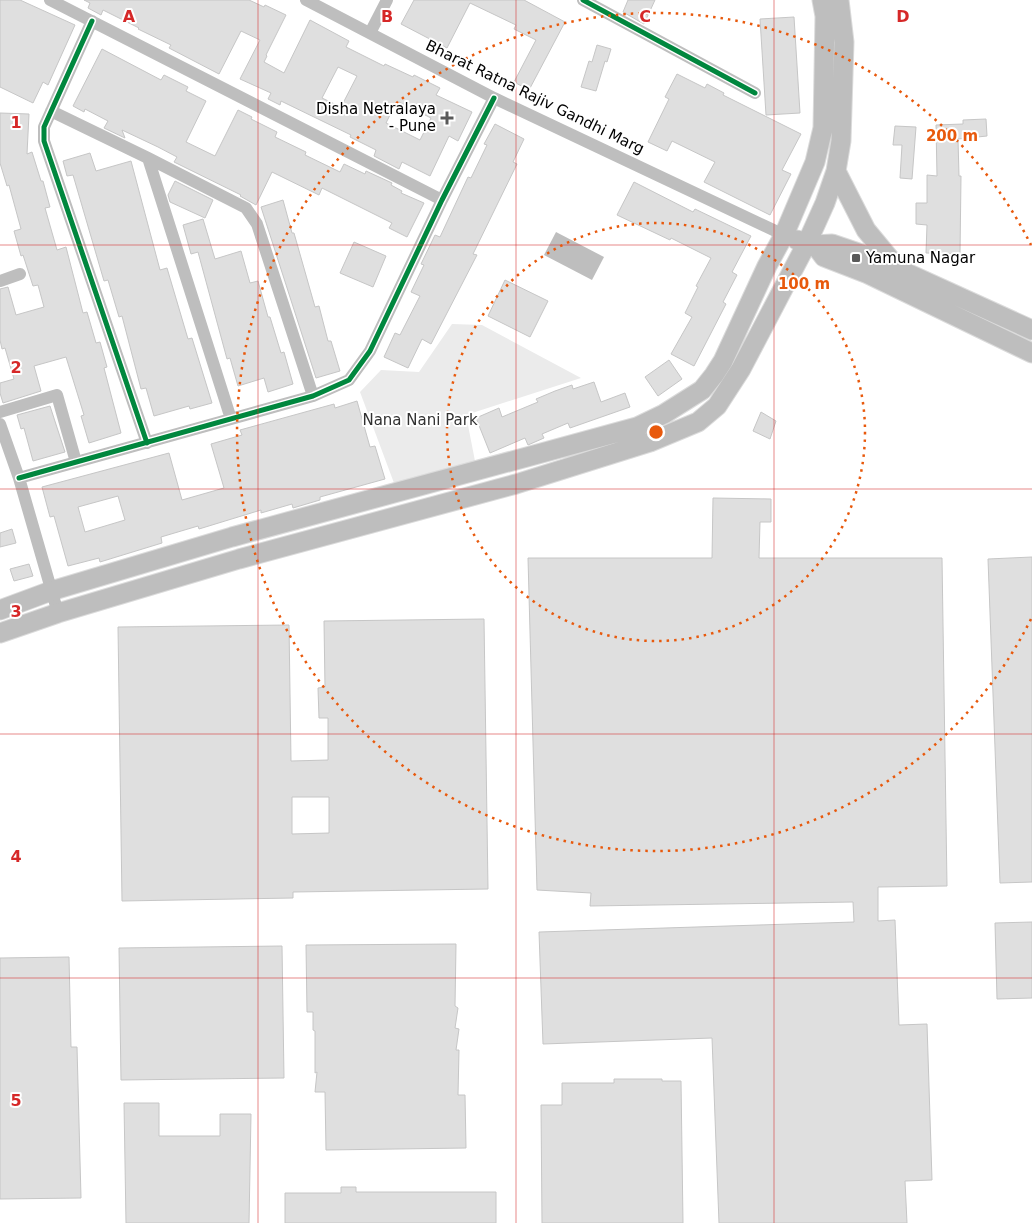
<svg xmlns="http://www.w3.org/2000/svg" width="1032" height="1223" font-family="'DejaVu Sans',sans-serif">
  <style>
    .green { fill: #ebebeb }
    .water { fill: #bebebe }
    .building { fill: #dfdfdf; stroke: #c6c6c6; fill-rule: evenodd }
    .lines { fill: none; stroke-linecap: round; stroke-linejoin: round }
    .primary-casing { stroke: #dbdbdb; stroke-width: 21 }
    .minor { stroke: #bebebe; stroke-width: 12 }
    .primary { stroke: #bebebe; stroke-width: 19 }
    .cycleway-casing { stroke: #fff; stroke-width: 8 }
    .cycleway { stroke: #00873e; stroke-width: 5 }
    .grid { fill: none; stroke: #d62828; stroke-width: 1; stroke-opacity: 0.55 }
    .ring { fill: none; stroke: #e8590c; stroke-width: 2.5; stroke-dasharray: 2.5 5 }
    .poi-dot { fill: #595959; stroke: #fff; stroke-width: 2 }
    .labels { text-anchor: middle; stroke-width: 4; stroke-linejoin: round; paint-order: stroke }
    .street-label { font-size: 15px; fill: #000; stroke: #fff }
    .poi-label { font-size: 15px; fill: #000; stroke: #fff; text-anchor: end }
    .park-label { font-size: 15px; fill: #323232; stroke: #fff }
    .grid-label { font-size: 16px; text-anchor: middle; font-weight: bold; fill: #d62828; stroke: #fff; stroke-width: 4; stroke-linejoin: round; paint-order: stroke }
    .centre { fill: #e8590c; stroke: #fff; stroke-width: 2.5 }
    .ring-label { font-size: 15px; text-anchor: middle; font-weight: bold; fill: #e8590c; stroke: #fff; stroke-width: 4; stroke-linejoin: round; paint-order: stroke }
  </style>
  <rect width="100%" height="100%" fill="#fff"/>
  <!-- green -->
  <path class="green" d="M 452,324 L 482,325 L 581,378 L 466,415 L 475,461 L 394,483 L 360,392 L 381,370 L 419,372 Z"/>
  <!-- water -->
  <path class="water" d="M 556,232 L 604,257 L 592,280 L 544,255 Z"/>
  <!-- building -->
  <path class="building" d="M 0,0 L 20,0 L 75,25 L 48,85 L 43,82 L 33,103 L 0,87 Z
    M 84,0 L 249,0 L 264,7 L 265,5 L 286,15 L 266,55 L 267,56 L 264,62 L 284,73 L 310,20 L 349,41 L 346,47 L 384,66 L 385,64 L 413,77 L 414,75 L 440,88 L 436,95 L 472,112 L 458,141 L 449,136 L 430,176 L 402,162 L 399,169 L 374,156 L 376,150 L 350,137 L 351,135 L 281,101 L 280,105 L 268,99 L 271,93 L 240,79 L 260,40 L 241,31 L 219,74 L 169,48 L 171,45 L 138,29 L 139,28 L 103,10 L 101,15 L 88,8 L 90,3 ZM 338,67 L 357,76 L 341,107 L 322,98 ZM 397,101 L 431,118 L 420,140 L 386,123 Z
    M 414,0 L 524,0 L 565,22 L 529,90 L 514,82 L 536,40 L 514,29 L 516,25 L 470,3 L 447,48 L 401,24 Z
    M 628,0 L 655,0 L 644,24 L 623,12 Z
    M 794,17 L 800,113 L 766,115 L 760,19 Z
    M 597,45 L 611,49 L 607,62 L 605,61 L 596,91 L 581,87 L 589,61 L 592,62 Z
    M 102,49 L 161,80 L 164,75 L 188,87 L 186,91 L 206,101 L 186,142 L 215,156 L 238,110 L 252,117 L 251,119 L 277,132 L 275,137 L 306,152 L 305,155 L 340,172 L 344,164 L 365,174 L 366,171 L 392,183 L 391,185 L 402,191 L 401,193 L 424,203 L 407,237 L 389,228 L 392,223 L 322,188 L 319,195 L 272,172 L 256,205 L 240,196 L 241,195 L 174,162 L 177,157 L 158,147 L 122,130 L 125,138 L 104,128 L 108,121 L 85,109 L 84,112 L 73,106 Z
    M 677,74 L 705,88 L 707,84 L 724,93 L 723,95 L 801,134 L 782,170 L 791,174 L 770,215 L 704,182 L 715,162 L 672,141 L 667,151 L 648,142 L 669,99 L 665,97 Z
    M 0,113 L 29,114 L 27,154 L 32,152 L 41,181 L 43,181 L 50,207 L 45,208 L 57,250 L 66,247 L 83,313 L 87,312 L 96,343 L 100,342 L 107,367 L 104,368 L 121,433 L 89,443 L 81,416 L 84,415 L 66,357 L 34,366 L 41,391 L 3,403 L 0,393 L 0,383 L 14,379 L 5,348 L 2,349 L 0,340 L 0,289 L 8,287 L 16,315 L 44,307 L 38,285 L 33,286 L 23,255 L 21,256 L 14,231 L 21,229 L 9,185 L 7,186 L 0,163 Z
    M 986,119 L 987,136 L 958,139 L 959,176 L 961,176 L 960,254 L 926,253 L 927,225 L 916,224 L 916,203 L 927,203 L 927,175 L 937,176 L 936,125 L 963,124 L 963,120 Z
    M 495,124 L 524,139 L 513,162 L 517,164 L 473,254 L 477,255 L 431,344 L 422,339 L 408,368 L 384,357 L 395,333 L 400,335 L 420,296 L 411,292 L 424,265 L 421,264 L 435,235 L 440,237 L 468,177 L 471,178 L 487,145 L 484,144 Z
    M 895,126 L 916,127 L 912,179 L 900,178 L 902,145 L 893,145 Z
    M 90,153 L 96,171 L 131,161 L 160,270 L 167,268 L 188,339 L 192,338 L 212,403 L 190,409 L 189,406 L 154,416 L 146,388 L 141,389 L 122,316 L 119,317 L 108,280 L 104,281 L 73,175 L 67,176 L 63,161 Z
    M 175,181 L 213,200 L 205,218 L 170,202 L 168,195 Z
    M 634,182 L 693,212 L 695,209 L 751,236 L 732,272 L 737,275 L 723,302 L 726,304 L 694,366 L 671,354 L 692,317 L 685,313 L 698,287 L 696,286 L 711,258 L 671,238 L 670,240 L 617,215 Z
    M 283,200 L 292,233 L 294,233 L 315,307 L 319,306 L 328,341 L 331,341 L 340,371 L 316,378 L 261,207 Z
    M 203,219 L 215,259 L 241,251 L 250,283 L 258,281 L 268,317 L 270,317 L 281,353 L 284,352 L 293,384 L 268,392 L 264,378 L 238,386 L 230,358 L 227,359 L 198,252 L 191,254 L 183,225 Z
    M 354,242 L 386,256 L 373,287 L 340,273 Z
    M 505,280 L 548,301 L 530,337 L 488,316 Z
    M 669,360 L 682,379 L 658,396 L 645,377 Z
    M 594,382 L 601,402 L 625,393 L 630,407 L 570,428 L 568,423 L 542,434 L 544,438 L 528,445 L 525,438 L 490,453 L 476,418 L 499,408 L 502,417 L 538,402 L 536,399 L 555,391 L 572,385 L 573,389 Z
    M 357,401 L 370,447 L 375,446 L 385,479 L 320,497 L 320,500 L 293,508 L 292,504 L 261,513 L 261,510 L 199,529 L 198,526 L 161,537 L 162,543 L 100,562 L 99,558 L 68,566 L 54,516 L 50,517 L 42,487 L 169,453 L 182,500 L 224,488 L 211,444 L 242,435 L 240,430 L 334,404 L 335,408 ZM 118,496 L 125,520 L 85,532 L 78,507 Z
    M 50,406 L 65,452 L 33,461 L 24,428 L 21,429 L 17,415 Z
    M 761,412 L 776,421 L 770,439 L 753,431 Z
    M 713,498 L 771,499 L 771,522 L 760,522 L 759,558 L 942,558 L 947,886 L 878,887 L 878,921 L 895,920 L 899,1025 L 927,1024 L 932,1180 L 905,1181 L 907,1223 L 719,1223 L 712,1038 L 543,1044 L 539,932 L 854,922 L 853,902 L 590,906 L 591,893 L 537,890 L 528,558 L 712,558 Z
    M 12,529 L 16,543 L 0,547 L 0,533 Z
    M 1032,557 L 1032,882 L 1000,883 L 988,559 Z
    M 29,564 L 33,576 L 14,581 L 10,569 Z
    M 484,619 L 488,889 L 293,892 L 293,898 L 122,901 L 118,627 L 289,625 L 291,761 L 328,760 L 328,718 L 319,718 L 318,688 L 325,687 L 324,621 ZM 292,797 L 329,797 L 329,833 L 292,834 Z
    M 1032,922 L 1032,998 L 997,999 L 995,923 Z
    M 456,944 L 455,1006 L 458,1008 L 455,1028 L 459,1029 L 456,1050 L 459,1050 L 458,1095 L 465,1095 L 466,1148 L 326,1150 L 325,1092 L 315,1092 L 317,1072 L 315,1073 L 315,1031 L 313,1030 L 313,1012 L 307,1012 L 306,945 Z
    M 282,946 L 284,1078 L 121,1080 L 119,948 Z
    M 69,957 L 71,1047 L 77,1047 L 81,1198 L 0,1199 L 0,958 Z
    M 614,1079 L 662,1079 L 662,1081 L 681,1081 L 683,1223 L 542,1223 L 541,1105 L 562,1105 L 562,1083 L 614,1083 Z
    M 124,1103 L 159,1103 L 159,1136 L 220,1136 L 220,1114 L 251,1114 L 249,1223 L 126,1223 Z
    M 341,1187 L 356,1187 L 356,1192 L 496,1192 L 496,1223 L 285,1223 L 285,1193 L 341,1193 Z"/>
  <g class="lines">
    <!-- primary casing -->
    <g class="primary-casing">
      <path id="primary" d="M 836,171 L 866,230 L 895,265
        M 797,240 L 815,245 L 832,244 L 876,259 L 1032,330
        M 815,245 L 824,257 L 868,274 L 1032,353
        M 0,610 L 51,591 L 232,537 L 637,427 L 664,414 L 702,390 L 714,375 L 723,361 L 767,266 L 784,235 L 815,162 L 823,128 L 825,16 L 822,0
        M 0,633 L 58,613 L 239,559 L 516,484 L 650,442 L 698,422 L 717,406 L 741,369 L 807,243 L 825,203 L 836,171 L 841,141 L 844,42 L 839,0"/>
    </g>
    <!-- minor -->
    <path class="minor" d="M 50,0 L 442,200
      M 306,0 L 494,98 L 784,235
      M 583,0 L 755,93
      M 92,21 L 44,127 L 44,141 L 147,443
      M 370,33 L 387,0
      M 51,111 L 148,158 L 246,208 L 257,224 L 313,396
      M 148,158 L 231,419
      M 0,281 L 20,274
      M 0,412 L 57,395 L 76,462
      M 0,424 L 19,478 L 58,613
      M 19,478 L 313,396 L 349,380 L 370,351 L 442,200 L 494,98"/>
    <!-- primary -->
    <use href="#primary" class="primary"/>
    <!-- cycleway casing -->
    <g class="cycleway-casing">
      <path id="cycleway" d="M 583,0 L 755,93
        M 92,21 L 44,127 L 44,141 L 147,443
        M 19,478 L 313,396 L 349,380 L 370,351 L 442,200 L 494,98"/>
    </g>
    <!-- cycleway -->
    <use href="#cycleway" class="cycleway"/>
  </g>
  <!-- grid -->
  <path class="grid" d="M 258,0 L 258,1223M 516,0 L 516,1223M 774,0 L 774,1223M 0,245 L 1032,245M 0,489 L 1032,489M 0,734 L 1032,734M 0,978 L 1032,978"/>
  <!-- distance rings -->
  <g class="ring">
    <circle cx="656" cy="432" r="209"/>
    <path d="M1031 619A419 419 0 1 1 1031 245"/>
  </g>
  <!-- markers -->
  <g class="poi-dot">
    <path d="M444.5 110.5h5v5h5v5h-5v5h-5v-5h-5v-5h5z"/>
    <rect x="851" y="253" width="10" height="10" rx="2.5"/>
  </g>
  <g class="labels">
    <!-- street labels -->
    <g class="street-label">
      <text transform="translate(535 97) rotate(26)" y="5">Bharat Ratna Rajiv Gandhi Marg</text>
    </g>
    <!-- poi labels -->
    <g class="poi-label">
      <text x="436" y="114">Disha Netralaya<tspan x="436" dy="17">- Pune</tspan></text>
      <text x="866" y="263" text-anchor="start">Yamuna Nagar</text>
    </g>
    <!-- park labels -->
    <g class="park-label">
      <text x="420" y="425">Nana Nani Park</text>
    </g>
  </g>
  <g class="grid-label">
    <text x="129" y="22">A</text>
    <text x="387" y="22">B</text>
    <text x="645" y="22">C</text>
    <text x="903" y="22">D</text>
    <text x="16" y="128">1</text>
    <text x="16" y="373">2</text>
    <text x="16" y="617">3</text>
    <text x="16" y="862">4</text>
    <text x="16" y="1106">5</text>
  </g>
  <circle cx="656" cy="432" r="8" class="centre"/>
  <g class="ring-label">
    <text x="952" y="141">200 m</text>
    <text x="804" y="289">100 m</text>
  </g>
</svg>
